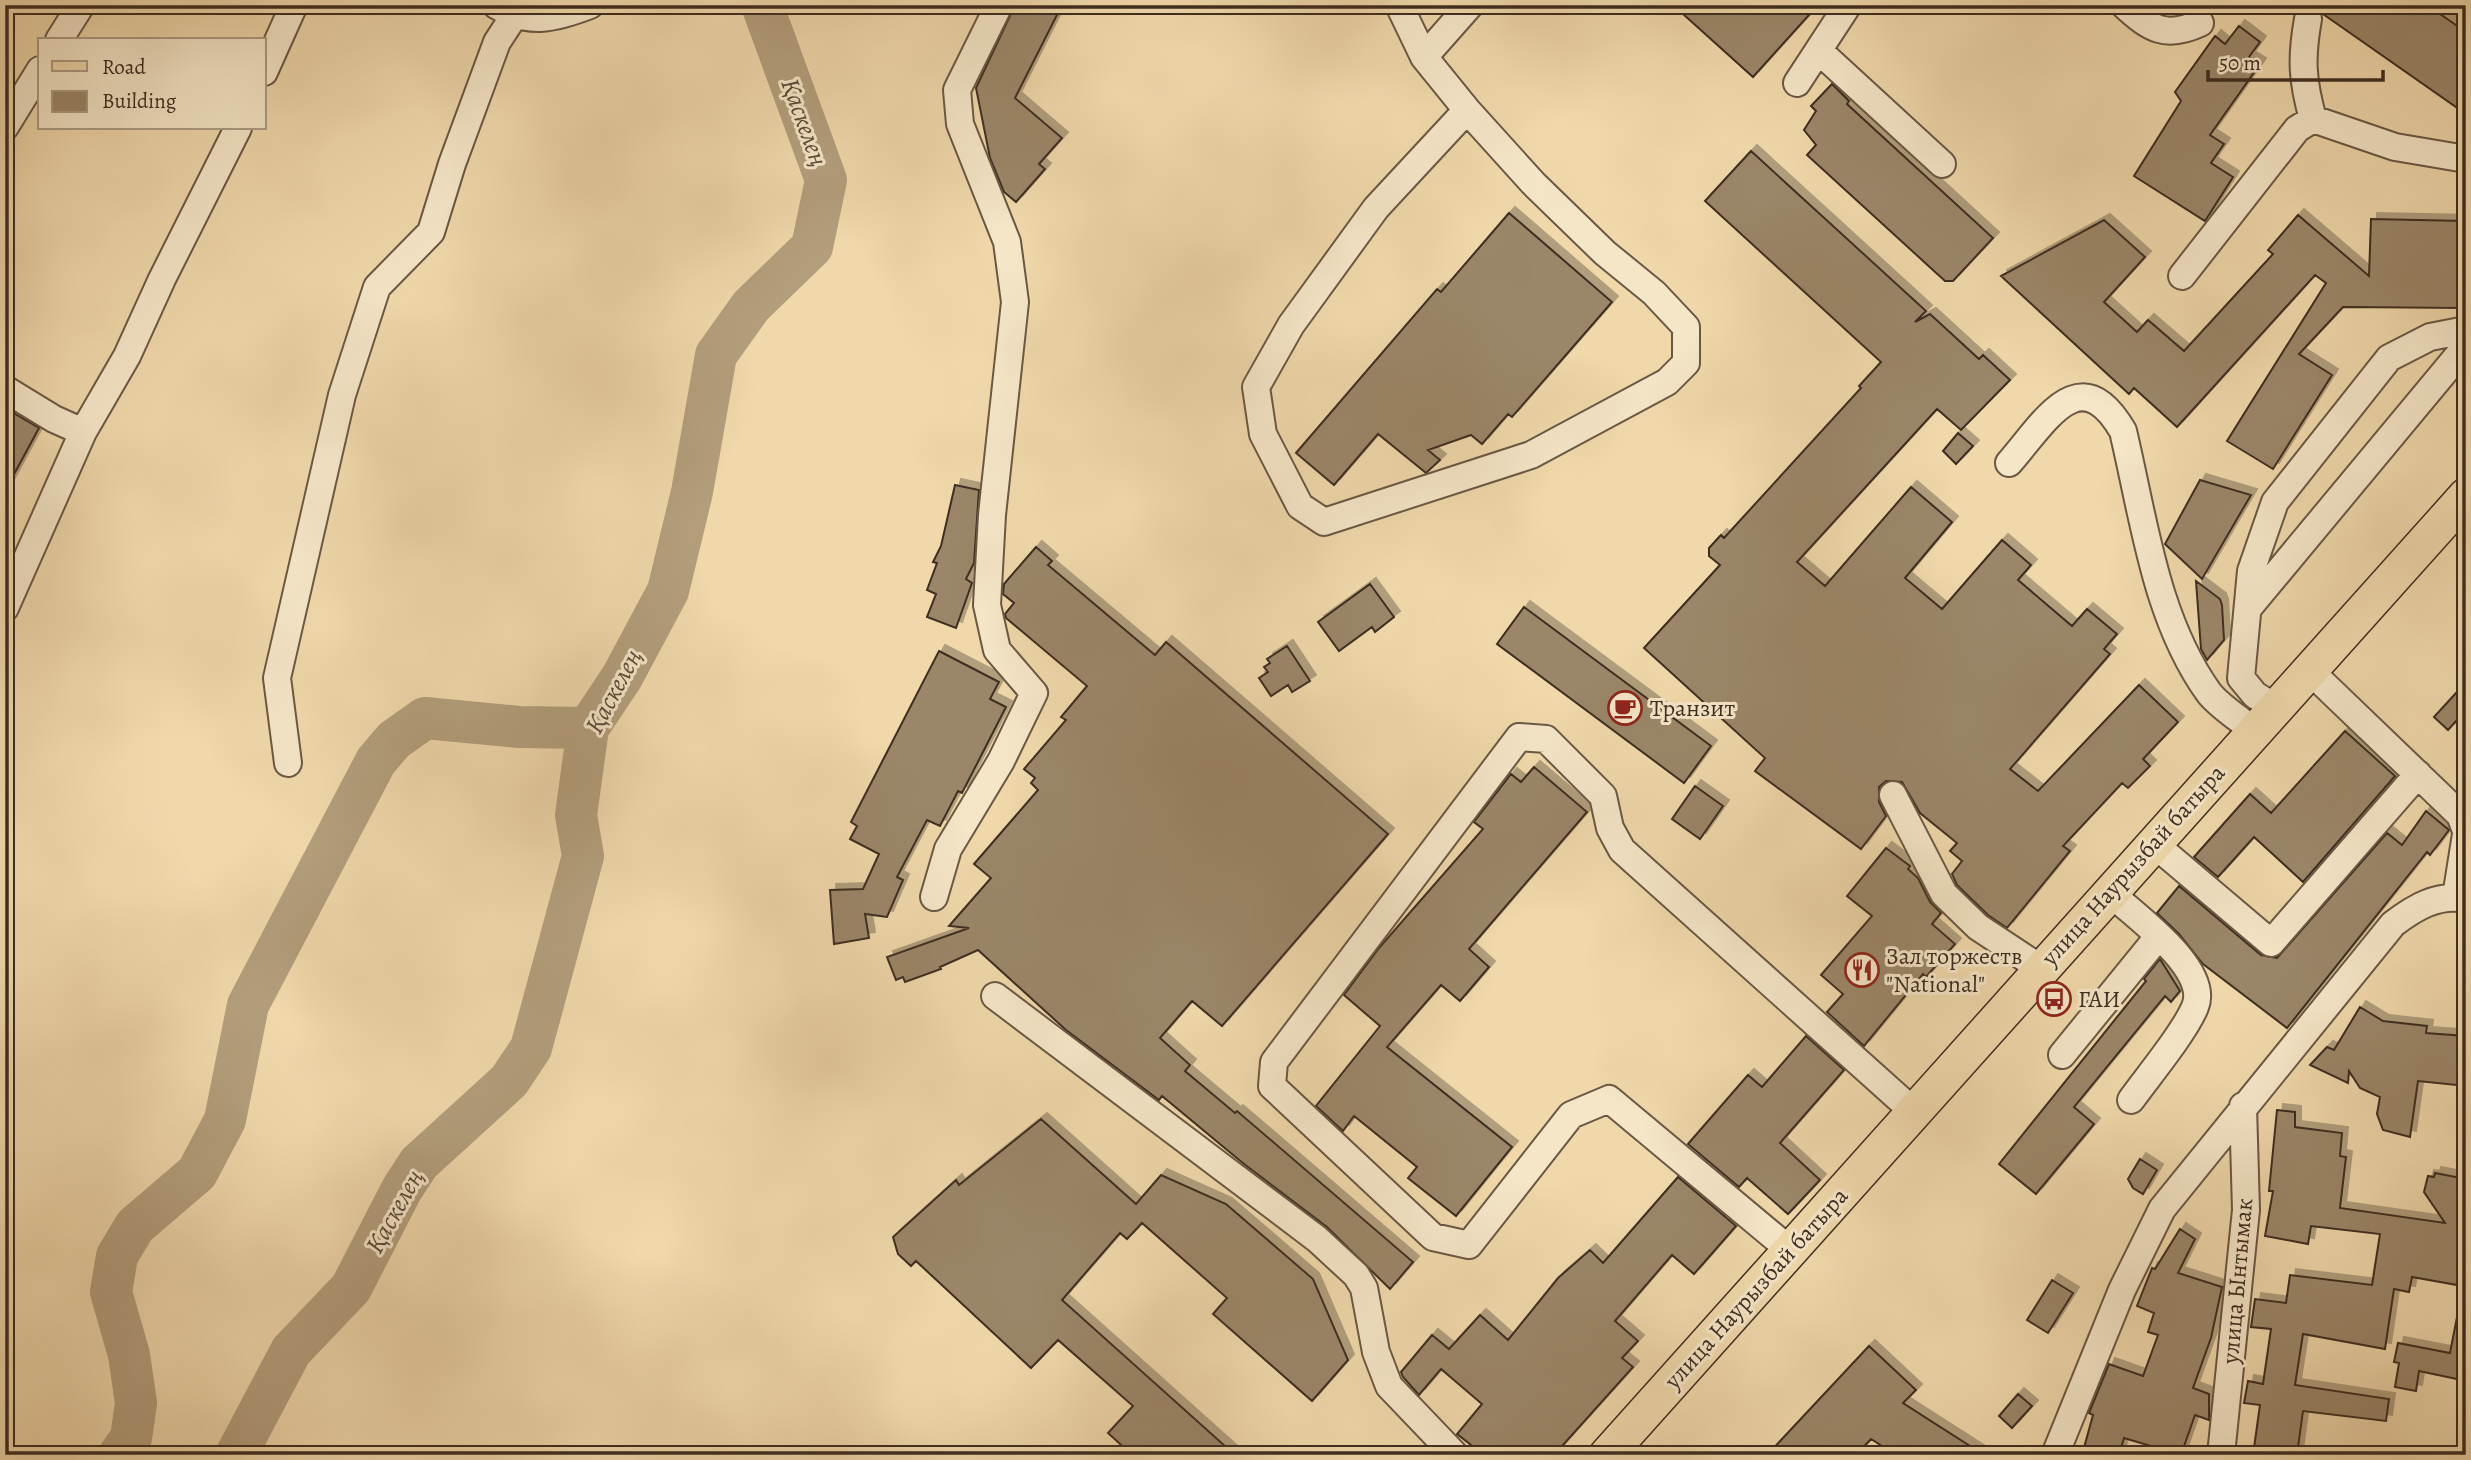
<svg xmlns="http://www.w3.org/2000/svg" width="2471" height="1460" font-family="Alegreya,serif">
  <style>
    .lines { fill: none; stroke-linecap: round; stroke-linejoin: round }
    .river { stroke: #b39e7c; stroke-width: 42 }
    .building { fill: #9b8669; stroke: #3e2d21; stroke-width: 2; filter: url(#shadow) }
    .minor-casing { stroke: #6a5844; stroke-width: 30 }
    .major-casing { stroke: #3e2d21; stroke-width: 38 }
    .minor { stroke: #f5e6c8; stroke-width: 26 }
    .major { stroke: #f0d8ab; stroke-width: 35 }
    .labels { text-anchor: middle; stroke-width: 6; stroke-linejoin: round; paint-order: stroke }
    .poi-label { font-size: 24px; fill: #3e2d21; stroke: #f5e6c8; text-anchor: start }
    .street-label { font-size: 24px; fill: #3e2d21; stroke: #f5e6c8 }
    .water-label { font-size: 26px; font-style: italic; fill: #5b4938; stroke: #f5e6c8 }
  </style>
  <defs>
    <filter id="shadow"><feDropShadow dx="6" dy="-6" stdDeviation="0" flood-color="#0004"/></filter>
  </defs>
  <rect width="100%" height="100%" fill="#f0d8ab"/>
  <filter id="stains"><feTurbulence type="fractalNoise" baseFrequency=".00286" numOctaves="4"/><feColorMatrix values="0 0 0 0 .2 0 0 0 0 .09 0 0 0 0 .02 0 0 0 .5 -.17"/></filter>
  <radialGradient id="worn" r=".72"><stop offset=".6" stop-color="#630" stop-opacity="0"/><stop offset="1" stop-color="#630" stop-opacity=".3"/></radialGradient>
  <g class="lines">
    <!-- river -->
    <path class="river" d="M 119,1455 L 131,1438 L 136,1403 L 129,1355 L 111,1292 L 117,1256 L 135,1226 L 197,1173 L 225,1120 L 248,1005 L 376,761 L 394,740 L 425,718 L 519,727 L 588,728
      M 236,1455 L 291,1351 L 351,1288 L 402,1189 L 419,1163 L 509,1081 L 531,1048 L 583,856 L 576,815 L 588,728 L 622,677 L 668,591 L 692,492 L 716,355 L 751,306 L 812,247 L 826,180 L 762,5"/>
  </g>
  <!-- building -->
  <path class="building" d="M 1015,5 L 1062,5 L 1015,98 L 1062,138 L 1039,164 L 1045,169 L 1016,202 L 1004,192 L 990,158 L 976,88 Z
    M 1673,5 L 1818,5 L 1753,77 Z
    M 2315,5 L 2427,5 L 2466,32 L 2466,114 L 2323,14 Z
    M 2239,26 L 2260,42 L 2249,57 L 2260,64 L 2210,135 L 2224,144 L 2211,163 L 2233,177 L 2205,221 L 2134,176 L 2181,101 L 2175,92 L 2215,36 L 2225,44 Z
    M 1832,84 L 1849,101 L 1847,104 L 1993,238 L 1953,281 L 1945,281 L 1807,155 L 1816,145 L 1804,130 L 1816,111 L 1811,106 Z
    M 1751,151 L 1926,311 L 1915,322 L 1930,314 L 1979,359 L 1983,355 L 2010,380 L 1961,430 L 1937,409 L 1797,562 L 1825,586 L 1911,487 L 1952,522 L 1905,578 L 1942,609 L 2002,540 L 2031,565 L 2018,580 L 2072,626 L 2087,609 L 2117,634 L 2104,649 L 2110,654 L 2010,769 L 2038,791 L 2139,685 L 2178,722 L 2143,759 L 2150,766 L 2128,788 L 2122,783 L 2063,846 L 2070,851 L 2007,928 L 1988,915 L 1957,885 L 1952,874 L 1962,861 L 1950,851 L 1957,843 L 1920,813 L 1902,782 L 1886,781 L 1879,787 L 1879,802 L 1886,816 L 1861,849 L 1755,771 L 1765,758 L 1644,648 L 1720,565 L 1709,556 L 1709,548 L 1721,535 L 1724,538 L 1861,388 L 1859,386 L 1881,362 L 1705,201 Z
    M 1509,213 L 1612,302 L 1512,417 L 1508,414 L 1482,444 L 1471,435 L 1428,450 L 1440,460 L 1426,473 L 1378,434 L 1334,485 L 1296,453 L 1437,289 L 1441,292 Z
    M 2298,215 L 2369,276 L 2371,219 L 2466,221 L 2466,308 L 2343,307 L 2299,354 L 2332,375 L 2273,469 L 2227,441 L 2326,283 L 2315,275 L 2177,427 L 2134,388 L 2129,394 L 2001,276 L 2104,220 L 2145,257 L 2104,302 L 2137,332 L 2148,320 L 2184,351 L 2273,254 L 2268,250 Z
    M 5,408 L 39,428 L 5,491 Z
    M 1958,433 L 1973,446 L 1956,464 L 1943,451 Z
    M 2200,480 L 2251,495 L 2202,579 L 2165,544 Z
    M 955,485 L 979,490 L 974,563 L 966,579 L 972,583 L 956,628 L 927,617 L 936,594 L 927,590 L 937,563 L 933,562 L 941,546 Z
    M 1036,547 L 1052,561 L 1048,565 L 1155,655 L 1166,642 L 1388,834 L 1222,1026 L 1192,1001 L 1160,1038 L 1190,1065 L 1185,1071 L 1235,1113 L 1237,1111 L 1413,1262 L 1390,1289 L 1327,1227 L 1244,1164 L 1162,1096 L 1159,1100 L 1066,1030 L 978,950 L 940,967 L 941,969 L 905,982 L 903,977 L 896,980 L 887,957 L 969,928 L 949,926 L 991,878 L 974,864 L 1038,790 L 1031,783 L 1035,778 L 1024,769 L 1066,720 L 1061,717 L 1087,686 L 1006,618 L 1005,614 L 1014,603 L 1003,594 L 1004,584 Z
    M 2196,581 L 2220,599 L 2222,605 L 2224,640 L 2207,660 L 2201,649 Z
    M 1370,584 L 1394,617 L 1375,632 L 1372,627 L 1339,651 L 1318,622 Z
    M 1524,607 L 1711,746 L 1684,783 L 1497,644 Z
    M 1287,646 L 1310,681 L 1292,692 L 1288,685 L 1271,696 L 1259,678 L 1268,672 L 1264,667 L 1270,663 L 1267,659 Z
    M 939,651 L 999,682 L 990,699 L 1006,707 L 962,793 L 958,791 L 940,826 L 927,820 L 897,877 L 903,880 L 887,917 L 865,914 L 869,938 L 834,944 L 830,890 L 863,889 L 879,854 L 850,839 L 857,826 L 851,822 Z
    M 2466,682 L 2466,710 L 2448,730 L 2434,717 Z
    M 2345,731 L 2395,776 L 2303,882 L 2254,837 L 2218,877 L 2194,857 L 2250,794 L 2271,813 Z
    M 1534,767 L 1587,812 L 1469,949 L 1489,967 L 1460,1001 L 1441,985 L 1387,1047 L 1512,1147 L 1456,1216 L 1408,1178 L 1417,1167 L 1354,1116 L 1343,1131 L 1316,1106 L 1380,1026 L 1344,995 L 1379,948 L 1483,829 L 1474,822 L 1511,774 L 1521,782 Z
    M 1695,786 L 1723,806 L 1700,839 L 1672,819 Z
    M 2426,811 L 2449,830 L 2430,855 L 2427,852 L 2287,1028 L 2203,964 L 2179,934 L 2157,913 L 2179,886 L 2261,955 L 2277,958 L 2387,833 L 2402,845 Z
    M 1886,848 L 1910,866 L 1908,869 L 1918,878 L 1930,902 L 1941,913 L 1932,924 L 1955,944 L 1926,977 L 1923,974 L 1864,1046 L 1827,1012 L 1843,994 L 1821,975 L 1872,916 L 1847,896 Z
    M 2160,959 L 2180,991 L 2171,1002 L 2165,996 L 2074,1107 L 2094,1124 L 2036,1194 L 1999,1164 L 2146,981 L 2144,979 Z
    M 2360,1007 L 2383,1021 L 2427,1026 L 2426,1033 L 2466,1036 L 2466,1086 L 2418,1081 L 2410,1137 L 2383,1130 L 2377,1114 L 2380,1097 L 2360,1088 L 2349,1071 L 2348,1083 L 2310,1065 L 2327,1047 L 2334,1050 Z
    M 1806,1036 L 1844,1070 L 1780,1143 L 1820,1180 L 1788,1214 L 1747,1178 L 1739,1187 L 1688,1144 L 1748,1075 L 1762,1087 Z
    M 2277,1110 L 2295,1112 L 2295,1127 L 2342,1133 L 2340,1156 L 2346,1157 L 2340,1208 L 2445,1223 L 2424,1192 L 2428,1176 L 2434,1177 L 2435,1173 L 2466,1179 L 2466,1255 L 2463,1250 L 2457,1285 L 2412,1277 L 2409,1292 L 2394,1289 L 2385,1349 L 2303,1334 L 2295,1385 L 2389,1399 L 2386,1421 L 2303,1411 L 2297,1455 L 2253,1455 L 2260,1405 L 2244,1403 L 2248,1381 L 2263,1384 L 2271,1329 L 2251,1327 L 2255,1299 L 2286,1303 L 2290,1275 L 2372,1285 L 2380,1234 L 2311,1226 L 2308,1244 L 2265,1236 L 2273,1191 L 2269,1191 Z
    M 1041,1119 L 1136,1204 L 1161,1175 L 1226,1204 L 1313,1279 L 1348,1360 L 1312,1401 L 1213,1314 L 1227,1298 L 1142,1223 L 1127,1239 L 1120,1233 L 1062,1300 L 1235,1455 L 1132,1455 L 1108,1433 L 1133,1406 L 1058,1340 L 1031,1368 L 916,1261 L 911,1266 L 898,1254 L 893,1237 L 956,1180 L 959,1185 Z
    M 2140,1159 L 2157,1170 L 2143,1194 L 2133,1188 L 2128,1179 Z
    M 1678,1177 L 1736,1226 L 1694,1274 L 1672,1255 L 1615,1321 L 1638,1341 L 1622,1358 L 1633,1367 L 1554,1455 L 1484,1455 L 1457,1434 L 1482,1404 L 1441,1369 L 1419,1395 L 1403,1377 L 1401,1372 L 1432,1335 L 1449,1349 L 1480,1315 L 1508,1340 L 1558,1278 L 1590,1250 L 1603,1263 Z
    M 2180,1229 L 2195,1239 L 2178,1273 L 2222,1287 L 2211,1338 L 2193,1388 L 2209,1394 L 2209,1420 L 2195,1415 L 2181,1455 L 2124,1438 L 2119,1455 L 2082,1455 L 2093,1415 L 2089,1413 L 2109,1364 L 2143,1376 L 2158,1335 L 2148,1332 L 2154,1313 L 2137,1306 L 2152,1268 L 2155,1269 Z
    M 2052,1280 L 2073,1293 L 2048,1333 L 2027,1320 Z
    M 2457,1317 L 2466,1318 L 2466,1381 L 2419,1371 L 2416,1391 L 2395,1387 L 2399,1363 L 2394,1362 L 2398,1343 L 2450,1353 Z
    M 1869,1346 L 1916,1390 L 1903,1403 L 1984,1455 L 1896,1455 L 1871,1439 L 1856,1455 L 1767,1455 Z
    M 2018,1394 L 2032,1406 L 2012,1428 L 1999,1416 Z"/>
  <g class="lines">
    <!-- minor casing -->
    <g class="minor-casing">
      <path id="minor" d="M 496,5 C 529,26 556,18 590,5
        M 1399,5 L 1424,57 L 1467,110 L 1533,183 L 1605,253 L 1654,293 L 1686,327 L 1686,363 L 1667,382 L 1531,455 L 1324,522 L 1300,506 L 1263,434 L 1256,387 L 1291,325 L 1376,208 L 1467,110
        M 2124,5 C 2150,29 2166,39 2200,23
        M 2308,19 C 2301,58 2302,80 2313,119
        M 59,40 L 81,5
        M 1819,51 L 1942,164
        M 1424,57 L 1470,5
        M 264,72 L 294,5
        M 1797,83 L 1848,5
        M 5,127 L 40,70
        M 2182,276 L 2297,129 L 2313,119 L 2395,147 L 2466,159
        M 5,389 L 54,419 L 83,432
        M 2009,463 C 2045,422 2080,357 2123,431 C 2144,519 2155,618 2209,693 C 2220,707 2240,719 2254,731
        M 2250,606 L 2466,346
        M 5,608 L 83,432 L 127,356 L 162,279 L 238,128
        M 2309,670 L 2460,815 L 2466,831
        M 2275,707 L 2255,695 L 2241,678 L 2251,571 L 2275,502 L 2389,358 L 2430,337 L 2466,330
        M 288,763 L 277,678 L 342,395 L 377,287 L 431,232 L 452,164 L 497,42 L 514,16
        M 1893,795 L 1944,894 L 1978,927 L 2040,968
        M 2153,843 L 2271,943 L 2418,774
        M 2109,892 C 2134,915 2211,969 2195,1007 C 2184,1033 2149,1075 2131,1100
        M 934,897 L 948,849 L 1001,761 L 1034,693 L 997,650 L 987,605 L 992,515 L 1015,302 L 1007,242 L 960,124 L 957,90 L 999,5
        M 2456,897 L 2466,834
        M 995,996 L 1317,1239 L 1356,1275 L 1364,1288 L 1376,1352 L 1389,1386 L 1455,1455
        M 2062,1055 L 2158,937
        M 1791,1251 L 1609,1099 L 1571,1115 L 1469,1245 L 1433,1237 L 1272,1086 L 1274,1062 L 1519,737 L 1546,739 L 1603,796 L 1610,828 L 1622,850 L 1913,1111
        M 2055,1455 L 2122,1290 L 2162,1209 L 2393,924 C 2414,908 2438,893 2466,899
        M 2221,1455 L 2246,1210 L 2243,1106"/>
    </g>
    <!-- major casing -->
    <g class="major-casing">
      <path id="major" d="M 1607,1455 L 2466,496"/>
    </g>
    <!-- minor -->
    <use href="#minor" class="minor"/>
    <!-- major -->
    <use href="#major" class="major"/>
  </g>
  <!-- icons -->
  <defs>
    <g id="cafe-ring" transform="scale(1.75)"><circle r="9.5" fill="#f5e6c8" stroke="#8f2418" stroke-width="1.5"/><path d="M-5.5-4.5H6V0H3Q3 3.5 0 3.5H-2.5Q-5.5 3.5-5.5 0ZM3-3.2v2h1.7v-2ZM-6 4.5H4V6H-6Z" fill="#8f2418"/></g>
    <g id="restaurant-ring" transform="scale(1.75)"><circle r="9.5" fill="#f5e6c8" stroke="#8f2418" stroke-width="1.5"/><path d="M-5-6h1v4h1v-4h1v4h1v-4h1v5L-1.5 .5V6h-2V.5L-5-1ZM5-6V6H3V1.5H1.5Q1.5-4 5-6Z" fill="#8f2418"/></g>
    <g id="bus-ring" transform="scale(1.75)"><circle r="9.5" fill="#f5e6c8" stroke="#8f2418" stroke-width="1.5"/><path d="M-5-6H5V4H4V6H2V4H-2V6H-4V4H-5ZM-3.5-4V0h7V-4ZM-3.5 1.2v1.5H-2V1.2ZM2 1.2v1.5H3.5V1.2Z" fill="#8f2418"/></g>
  </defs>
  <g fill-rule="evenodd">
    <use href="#cafe-ring" x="1625" y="708"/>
    <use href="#restaurant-ring" x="1862" y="970"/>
    <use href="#bus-ring" x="2054" y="999"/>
  </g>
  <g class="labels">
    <!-- poi labels -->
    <g class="poi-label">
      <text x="1650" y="716">Транзит</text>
      <text x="1886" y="964">Зал торжеств<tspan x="1886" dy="28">"National"</tspan></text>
      <text x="2078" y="1007">ГАИ</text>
    </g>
    <!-- street labels -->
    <g class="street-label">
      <text transform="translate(2133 865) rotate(-48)" y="8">улица Наурызбай батыра</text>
      <text transform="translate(2237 1281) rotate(-85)" y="8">улица Ынтымак</text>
      <text transform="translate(1756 1288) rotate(-48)" y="8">улица Наурызбай батыра</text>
    </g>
    <!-- water labels -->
    <g class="water-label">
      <text transform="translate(805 122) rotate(70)" y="9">Қаскелең</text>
      <text transform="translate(613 691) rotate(-62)" y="9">Қаскелең</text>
      <text transform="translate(394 1211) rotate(-61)" y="9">Қаскелең</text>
    </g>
  </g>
  <!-- margin -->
  <rect width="2471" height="1460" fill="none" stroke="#f0d8ab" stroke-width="28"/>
  <rect x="7" y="7" width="2457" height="1446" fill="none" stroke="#3e2d21" stroke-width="3.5"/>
  <rect x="14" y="14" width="2443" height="1432" fill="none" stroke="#3e2d21" stroke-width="2"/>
  <!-- legend -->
  <rect x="38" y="38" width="228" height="91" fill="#f5e6c8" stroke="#ac9c85" stroke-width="2"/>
  <rect x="52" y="61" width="35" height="10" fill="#f0d8ab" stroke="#ac9c85" stroke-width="2"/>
  <text x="102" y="74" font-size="21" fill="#3e2d21">Road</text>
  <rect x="52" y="91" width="35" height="21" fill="#9b8669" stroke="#ac9c85" stroke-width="2"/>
  <text x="102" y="108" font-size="21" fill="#3e2d21">Building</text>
  <!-- scale -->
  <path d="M2208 70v10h175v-10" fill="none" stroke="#3e2d21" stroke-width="3.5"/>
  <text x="2219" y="70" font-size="21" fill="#3e2d21" stroke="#f5e6c8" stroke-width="5" paint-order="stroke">50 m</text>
  <rect width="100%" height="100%" filter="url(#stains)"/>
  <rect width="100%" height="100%" fill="url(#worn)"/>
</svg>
